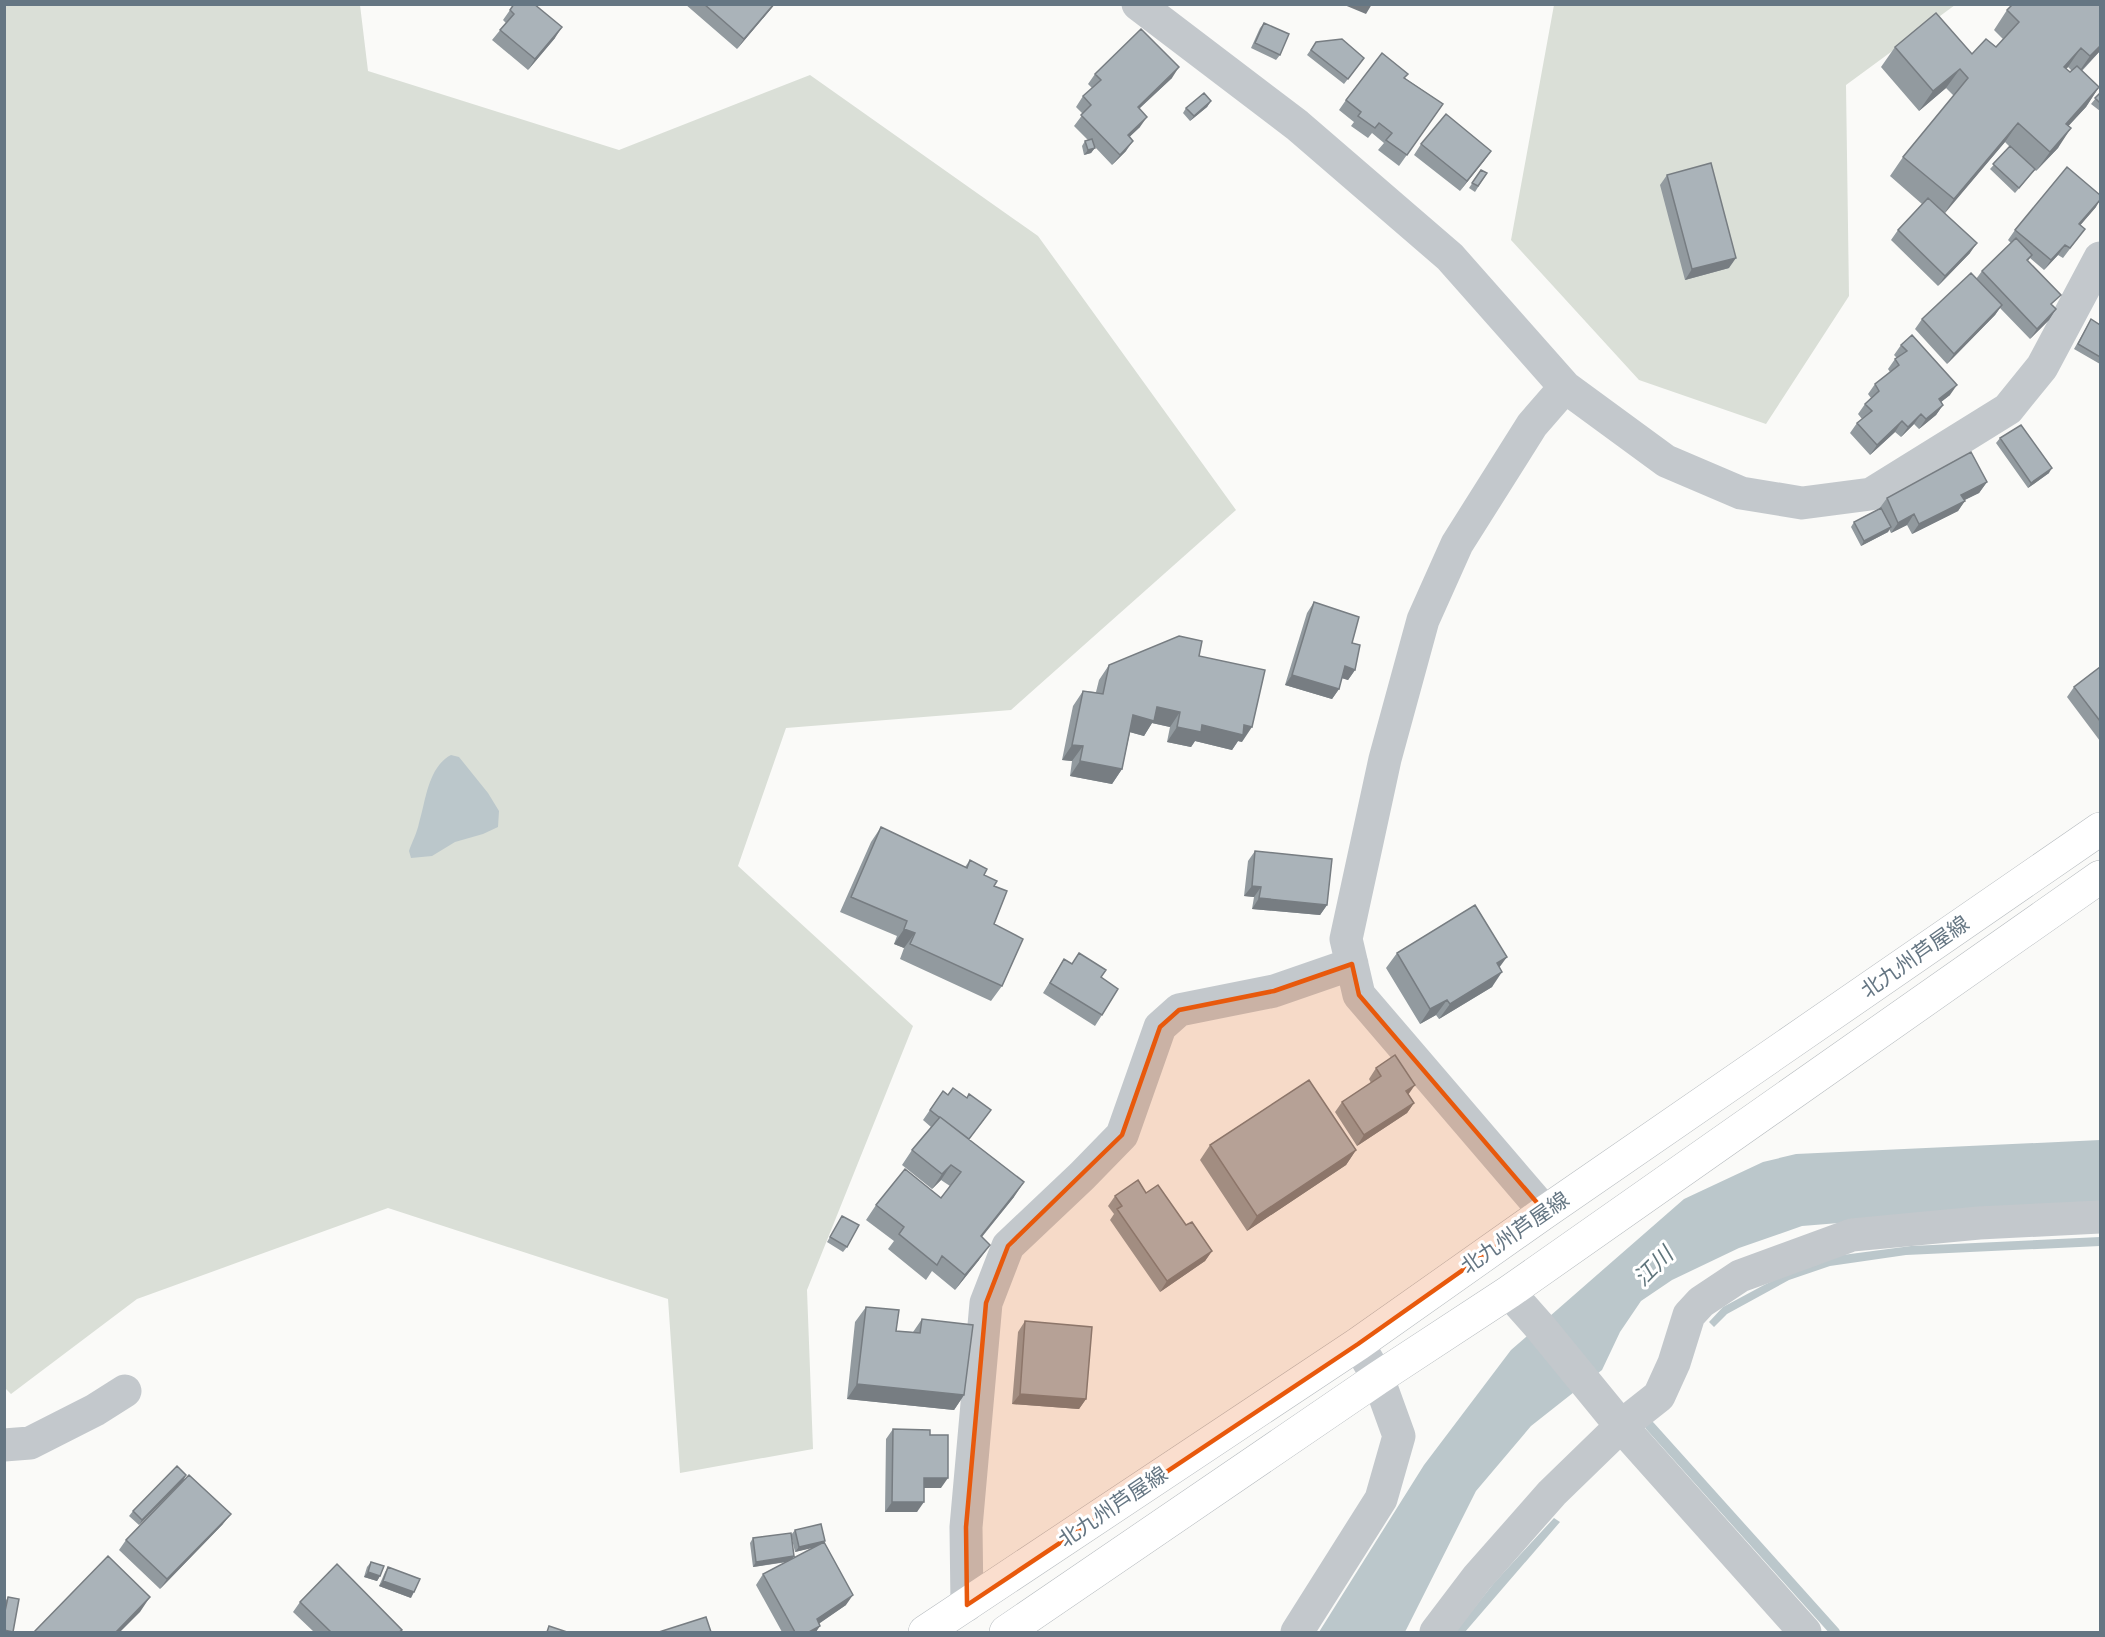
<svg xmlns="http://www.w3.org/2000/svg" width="2105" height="1637" font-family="Karla,'Noto Sans JP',sans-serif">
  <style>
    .green { fill: #dadfd7 }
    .water { fill: #bbc7cb }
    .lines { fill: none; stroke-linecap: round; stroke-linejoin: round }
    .stream { stroke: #bbc7cb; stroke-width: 10 }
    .primary-casing { stroke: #b5babe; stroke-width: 34 }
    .street { stroke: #c3c8cc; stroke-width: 33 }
    .primary { stroke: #fff; stroke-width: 33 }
    .wall { fill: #929a9f; fill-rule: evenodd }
    .shaded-wall { fill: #777d82 }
    .building { fill: #aab3b9; stroke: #777d82; stroke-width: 1.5 }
    .marked { fill: #e8590c; fill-opacity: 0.2; stroke: #e8590c; stroke-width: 4.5; stroke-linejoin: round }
    .labels { text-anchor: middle; stroke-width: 6; stroke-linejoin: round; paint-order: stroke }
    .street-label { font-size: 21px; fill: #657683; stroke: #fff }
    .water-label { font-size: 22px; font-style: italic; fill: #60757c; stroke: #fff }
  </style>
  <rect width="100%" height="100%" fill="#fafaf8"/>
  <!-- green -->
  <path class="green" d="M 5,5 L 360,5 L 368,71 L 619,150 L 810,75 L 1038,236 L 1236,510 L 1011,710 L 786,728 L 738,866 L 913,1026 L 807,1290 L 813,1449 L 680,1473 L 668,1299 L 388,1208 L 137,1299 L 11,1394 L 5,1388 Z
    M 1554,5 L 1955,5 L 1846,85 L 1849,296 L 1766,424 L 1639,380 L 1511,240 Z"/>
  <!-- water -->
  <path class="water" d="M 451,755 L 459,757 L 488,793 L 499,811 L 498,827 L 483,834 L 455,842 L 432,856 L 411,858 L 409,851 C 412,842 417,833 419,823 C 426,800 428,767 451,755 Z
    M 2100,1140 L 2100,1202 L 1802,1226 L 1739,1248 L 1672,1280 L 1641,1301 L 1620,1332 L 1602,1370 L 1531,1426 L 1476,1491 L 1405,1632 L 1319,1632 L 1424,1465 L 1511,1350 L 1684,1199 L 1763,1162 L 1796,1154 Z
    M 2100,1237 L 2100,1246 L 1906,1255 L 1830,1266 L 1789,1280 L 1727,1314 L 1714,1327 L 1709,1322 L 1723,1307 L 1764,1285 L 1798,1269 L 1835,1256 L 1911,1246 Z
    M 1554,1518 L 1560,1522 L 1465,1632 L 1455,1632 L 1494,1583 Z"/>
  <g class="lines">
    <!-- stream -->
    <path class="stream" d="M 1650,1426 L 1835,1632"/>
    <!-- primary casing -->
    <g class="primary-casing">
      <path id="primary" d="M 925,1632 L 1358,1344 L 1545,1212 L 2100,829
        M 1006,1632 L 1378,1378 L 1509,1292 L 2100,877"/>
    </g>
    <!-- street -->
    <path class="street" d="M 1138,4 L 1297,125 L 1450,257 L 1565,387 L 1666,461 L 1741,493 L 1802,503 L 1871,494 L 2008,409 L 2042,367 L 2100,258
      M 1545,1212 L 1359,995 L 1346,939 L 1385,759 L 1423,620 L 1457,544 L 1532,425 L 1565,387
      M 1509,1292 L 1540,1327 L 1621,1426 L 1805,1632
      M 4,1445 L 30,1443 L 95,1410 L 125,1391
      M 967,1605 L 966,1527 L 986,1303 L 1008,1246 L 1082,1176 L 1122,1135 L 1160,1027 L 1179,1010 L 1274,991 L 1352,964
      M 1297,1632 L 1381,1499 L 1399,1436 L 1378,1378 L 1358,1344
      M 1436,1632 L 1477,1578 L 1552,1493 L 1621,1426 L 1659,1396 L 1674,1363 L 1689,1315 L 1701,1302 L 1740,1276 L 1852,1235 L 1979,1223 L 2100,1217"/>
    <!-- primary -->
    <use href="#primary" class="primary"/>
  </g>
  <!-- wall -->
  <path class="wall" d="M 685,4 L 775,4 L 737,49 Z
    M 510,10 L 555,38 L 528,70 L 492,40 L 506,23 L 503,20 Z
    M 2007,10 L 2100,51 L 2082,71 L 2099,87 L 2086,107 L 2068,126 L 2058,148 L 2036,171 L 2035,170 L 2015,193 L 1990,169 L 2010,147 L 2005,142 L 1944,213 L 1970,253 L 1938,286 L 1891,240 L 1898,230 L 1922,204 L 1890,176 L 1903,157 L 1954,96 L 1946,88 L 1919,111 L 1881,67 L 1895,47 L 1972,54 L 1996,47 L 2003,39 L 1994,30 ZM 2068,67 L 2072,71 L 2070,72 L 2066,69 Z
    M 1264,23 L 1280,55 L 1276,60 L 1251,48 L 1260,28 Z
    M 1316,42 L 1364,58 L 1344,84 L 1307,55 Z
    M 1095,74 L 1172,78 L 1139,109 L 1140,127 L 1129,137 L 1126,151 L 1112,165 L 1095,147 L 1091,153 L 1084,155 L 1082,146 L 1085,141 L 1088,140 L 1074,126 L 1083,114 L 1076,107 L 1083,96 L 1092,88 L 1088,84 Z
    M 1405,78 L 1443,104 L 1399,166 L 1378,150 L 1384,143 L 1372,133 L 1368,138 L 1351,126 L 1354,122 L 1339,110 L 1346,100 Z
    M 2100,93 L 2100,111 L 2091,104 Z
    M 1211,101 L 1207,107 L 1190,121 L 1183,113 L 1186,108 Z
    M 1421,144 L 1491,151 L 1460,191 L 1414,155 Z
    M 1481,170 L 1487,173 L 1475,192 L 1469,188 Z
    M 1667,175 L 1729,268 L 1685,280 L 1660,185 Z
    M 2096,207 L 2080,225 L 2085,229 L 2063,258 L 2058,255 L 2044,270 L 2030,258 L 2028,261 L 2053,306 L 2056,309 L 2049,320 L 2030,339 L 2000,308 L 1995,315 L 1947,364 L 1915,329 L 1922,319 L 1976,279 L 1982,271 L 2011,243 L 2008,240 L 2015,230 Z
    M 2091,319 L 2100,325 L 2100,364 L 2074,349 Z
    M 1901,345 L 1950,395 L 1941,402 L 1943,405 L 1936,415 L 1919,429 L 1914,424 L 1901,437 L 1895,432 L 1870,455 L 1850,433 L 1857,423 L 1862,419 L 1858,414 L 1865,404 L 1871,398 L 1868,394 L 1875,384 L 1890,372 L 1888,369 L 1895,359 L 1897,358 L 1894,355 Z
    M 2000,438 L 2049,473 L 2028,488 L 1996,443 Z
    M 1987,482 L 1979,493 L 1965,500 L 1958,511 L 1912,534 L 1907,525 L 1891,533 L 1889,529 L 1888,532 L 1861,546 L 1851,527 L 1854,522 L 1879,509 L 1887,498 Z
    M 1314,602 L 1352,643 L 1355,670 L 1348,680 L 1342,678 L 1339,689 L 1332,699 L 1285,685 L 1307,613 Z
    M 1199,656 L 1242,742 L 1238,741 L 1232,750 L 1195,741 L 1191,747 L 1167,742 L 1170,727 L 1152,723 L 1144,736 L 1130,732 L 1122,769 L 1112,784 L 1070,776 L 1072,761 L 1062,760 L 1073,706 L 1083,691 L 1096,692 L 1099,680 L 1109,665 Z
    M 2100,667 L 2100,741 L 2067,697 L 2074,687 Z
    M 881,827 L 965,867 L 970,860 L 994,886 L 994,924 L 1002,986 L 991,1001 L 900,959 L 904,948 L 894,944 L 897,936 L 840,912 L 871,842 Z
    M 1255,851 L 1327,905 L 1320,915 L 1252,909 L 1254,897 L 1244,896 L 1248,861 Z
    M 1079,953 L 1101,977 L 1102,1015 L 1095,1026 L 1043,993 L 1064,959 L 1072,964 Z
    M 1397,953 L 1499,968 L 1492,987 L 1439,1019 L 1436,1015 L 1420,1024 L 1386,968 Z
    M 1376,1068 L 1409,1095 L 1414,1103 L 1407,1113 L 1357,1146 L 1335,1112 L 1342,1102 L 1371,1083 L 1369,1079 Z
    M 943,1091 L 984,1120 L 969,1139 L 1014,1197 L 982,1237 L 979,1260 L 955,1290 L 932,1271 L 926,1280 L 888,1249 L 894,1241 L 866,1220 L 876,1205 L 941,1198 L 950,1186 L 941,1180 L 932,1189 L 902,1165 L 912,1150 L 931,1127 L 923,1120 Z
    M 1210,1145 L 1356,1150 L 1346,1165 L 1247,1231 L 1200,1160 Z
    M 1146,1193 L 1186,1225 L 1212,1251 L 1205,1261 L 1160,1292 L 1110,1220 L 1114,1214 L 1108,1206 L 1115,1196 Z
    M 842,1216 L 847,1247 L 843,1252 L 827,1242 Z
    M 866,1307 L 896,1331 L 913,1332 L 922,1319 L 964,1395 L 954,1410 L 847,1399 L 855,1322 Z
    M 1025,1321 L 1086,1399 L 1079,1409 L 1012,1404 L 1018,1332 Z
    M 893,1429 L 930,1435 L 941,1488 L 924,1488 L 917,1512 L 885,1512 L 886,1439 Z
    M 186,1475 L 183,1481 L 139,1525 L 129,1516 L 133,1511 Z
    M 223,1524 L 160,1589 L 119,1550 L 126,1540 Z
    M 795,1530 L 823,1543 L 846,1605 L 819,1623 L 816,1632 L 782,1632 L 756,1585 L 763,1574 L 787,1562 L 753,1567 L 750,1543 L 753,1538 L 794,1556 L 792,1559 L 814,1547 L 795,1552 L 791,1535 Z
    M 371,1562 L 380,1576 L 377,1581 L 364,1577 L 367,1567 Z
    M 388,1567 L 411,1598 L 379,1586 L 385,1572 Z
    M 8,1597 L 4,1632 L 4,1604 Z
    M 300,1602 L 400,1632 L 314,1632 L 293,1612 Z"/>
  <!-- shaded-wall -->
  <path class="shaded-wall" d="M 774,4 L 775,4 L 737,49 L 744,39 Z
    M 1342,4 L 1372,4 L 1366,14 Z
    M 562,27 L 555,38 L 528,70 L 535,59 Z
    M 2100,46 L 2100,51 L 2076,76 L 2090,56 Z
    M 2081,48 L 2068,67 L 2050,87 L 2064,67 Z
    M 1179,67 L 1172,78 L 1130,117 L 1138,107 Z
    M 1960,69 L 1946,88 L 1919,111 L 1933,91 Z
    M 2099,87 L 2086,107 L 2052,144 L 2066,124 Z
    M 1211,101 L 1207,107 L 1190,121 L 1194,116 Z
    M 1147,117 L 1140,127 L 1121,145 L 1128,135 Z
    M 2018,123 L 2005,142 L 1940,219 L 1954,199 Z
    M 2071,128 L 2058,148 L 2036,171 L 2050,152 Z
    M 1133,141 L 1126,151 L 1112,165 L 1120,155 Z
    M 1095,148 L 1091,153 L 1084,155 L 1088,150 Z
    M 1491,151 L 1484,161 L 1460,191 L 1467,181 Z
    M 2100,200 L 2096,207 L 2072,235 L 2079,224 Z
    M 1977,243 L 1970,253 L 1938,286 L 1945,276 Z
    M 2065,245 L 2058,255 L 2044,270 L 2051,260 Z
    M 1736,258 L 1729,268 L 1685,280 L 1692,269 Z
    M 2002,305 L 1995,315 L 1947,364 L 1954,354 Z
    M 2056,309 L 2049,320 L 2030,339 L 2037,329 Z
    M 1957,385 L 1950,395 L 1932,409 L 1939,399 Z
    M 1943,405 L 1936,415 L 1919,429 L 1926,419 Z
    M 1921,414 L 1914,424 L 1901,437 L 1908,427 Z
    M 1902,421 L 1895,432 L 1870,455 L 1877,445 Z
    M 2052,468 L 2049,473 L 2028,488 L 2031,483 Z
    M 1987,482 L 1979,493 L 1954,505 L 1961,495 Z
    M 1965,501 L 1958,511 L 1912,534 L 1919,524 Z
    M 1914,514 L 1907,525 L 1891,533 L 1898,523 Z
    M 1891,527 L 1888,532 L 1861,546 L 1864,541 Z
    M 1345,666 L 1355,670 L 1348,680 L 1338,677 Z
    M 1292,675 L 1339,689 L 1332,699 L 1285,685 Z
    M 1157,707 L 1180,712 L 1170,727 L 1152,723 L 1144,736 L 1122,730 L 1133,715 Z
    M 1202,725 L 1244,725 L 1252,727 L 1242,742 L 1238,741 L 1232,750 L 1195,741 L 1191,747 L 1167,742 L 1177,727 Z
    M 1072,745 L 1083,746 L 1072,761 L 1062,760 Z
    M 1080,761 L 1122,769 L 1112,784 L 1070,776 Z
    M 1252,886 L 1261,887 L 1254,897 L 1244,896 Z
    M 1259,898 L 1327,905 L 1320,915 L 1252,909 Z
    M 904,929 L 915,933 L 904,948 L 894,944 Z
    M 1507,957 L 1496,972 L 1497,963 Z
    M 1502,972 L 1492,987 L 1439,1019 L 1450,1004 Z
    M 1447,1000 L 1436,1015 L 1420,1024 L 1430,1009 Z
    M 1415,1085 L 1408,1095 L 1406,1091 Z
    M 1414,1103 L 1407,1113 L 1357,1146 L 1364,1135 Z
    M 1356,1150 L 1346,1165 L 1247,1231 L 1257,1216 Z
    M 951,1165 L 941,1180 L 932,1189 L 942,1174 Z
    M 1024,1182 L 1014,1197 L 970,1251 L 981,1236 Z
    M 990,1245 L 979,1260 L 955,1290 L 965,1275 Z
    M 1212,1251 L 1205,1261 L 1160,1292 L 1167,1281 Z
    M 857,1384 L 964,1395 L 954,1410 L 847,1399 Z
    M 1020,1394 L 1086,1399 L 1079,1409 L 1012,1404 Z
    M 186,1475 L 183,1481 L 139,1525 L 142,1520 Z
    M 924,1478 L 948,1478 L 941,1488 L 917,1488 Z
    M 892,1502 L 924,1502 L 917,1512 L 885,1512 Z
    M 231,1514 L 223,1524 L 160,1589 L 167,1579 Z
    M 825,1541 L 821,1546 L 795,1552 L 799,1547 Z
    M 794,1556 L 791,1561 L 753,1567 L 756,1562 Z
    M 368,1572 L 380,1576 L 377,1581 L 364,1577 Z
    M 383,1581 L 414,1592 L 411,1598 L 379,1586 Z
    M 853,1595 L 846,1605 L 810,1630 L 817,1619 Z
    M 150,1597 L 140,1612 L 120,1632 L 116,1632 Z
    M 820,1626 L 816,1632 L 809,1632 Z"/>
  <!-- building -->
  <path class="building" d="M 514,4 L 534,4 L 562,27 L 535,59 L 500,30 L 514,14 L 510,10 Z
    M 704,4 L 774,4 L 744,39 Z
    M 2013,4 L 2100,4 L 2100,46 L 2090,56 L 2081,48 L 2064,67 L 2070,72 L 2077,66 L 2099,87 L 2066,124 L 2071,128 L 2050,152 L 2018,123 L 1954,199 L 1903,157 L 1968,78 L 1960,69 L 1933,91 L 1895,47 L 1936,13 L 1972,54 L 1986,39 L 1996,47 L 2019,22 L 2007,10 Z
    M 1264,23 L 1289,34 L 1280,55 L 1255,43 Z
    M 1141,29 L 1179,67 L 1138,107 L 1147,117 L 1128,135 L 1133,141 L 1120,155 L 1081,115 L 1091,105 L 1083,96 L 1101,80 L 1095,74 Z
    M 1342,39 L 1364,58 L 1348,79 L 1311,50 L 1316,42 Z
    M 1382,53 L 1408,74 L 1404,78 L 1443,104 L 1407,155 L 1386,140 L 1392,133 L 1379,123 L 1375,128 L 1358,116 L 1361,112 L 1346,100 Z
    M 1204,93 L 1211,101 L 1194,116 L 1186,108 Z
    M 2100,93 L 2100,103 L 2095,98 Z
    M 1446,114 L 1491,151 L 1467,181 L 1421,144 Z
    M 1092,139 L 1095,148 L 1088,150 L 1085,141 Z
    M 2010,146 L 2035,169 L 2019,188 L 1993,164 Z
    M 1711,163 L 1736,258 L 1692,269 L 1667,175 Z
    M 2067,167 L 2100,195 L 2100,200 L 2079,224 L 2085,229 L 2070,248 L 2065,245 L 2051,260 L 2015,230 Z
    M 1481,170 L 1487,173 L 1478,186 L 1472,183 Z
    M 1928,198 L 1977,243 L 1945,276 L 1898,230 Z
    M 2016,238 L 2032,255 L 2027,260 L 2061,295 L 2051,304 L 2056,309 L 2037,329 L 1982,271 Z
    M 1971,273 L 2002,305 L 1954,354 L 1922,319 Z
    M 2091,319 L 2100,325 L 2100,357 L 2078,344 Z
    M 1912,335 L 1957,385 L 1939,399 L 1943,405 L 1926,419 L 1921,414 L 1908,427 L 1902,421 L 1877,445 L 1857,423 L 1872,411 L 1865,404 L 1879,391 L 1875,384 L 1899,365 L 1895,359 L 1907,351 L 1901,345 Z
    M 2021,425 L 2052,468 L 2031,483 L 2000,438 Z
    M 1971,452 L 1987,482 L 1961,495 L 1965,501 L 1919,524 L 1914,514 L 1898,523 L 1887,498 Z
    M 1881,508 L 1891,527 L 1864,541 L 1854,522 Z
    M 1314,602 L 1359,617 L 1352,643 L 1360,645 L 1355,670 L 1345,666 L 1339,689 L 1292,675 Z
    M 1179,636 L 1202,641 L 1199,656 L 1265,670 L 1252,727 L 1244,725 L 1243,735 L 1202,725 L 1201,732 L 1177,727 L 1180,712 L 1157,707 L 1154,721 L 1133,715 L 1122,769 L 1080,761 L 1083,746 L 1072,745 L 1083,691 L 1103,694 L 1109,665 Z
    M 2100,667 L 2100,721 L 2074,687 Z
    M 881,827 L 967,868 L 970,860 L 987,869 L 984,875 L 997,881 L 994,886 L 1007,891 L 994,924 L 1023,939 L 1002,986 L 910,944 L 915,933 L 904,929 L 907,921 L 851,897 Z
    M 1255,851 L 1332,859 L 1327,905 L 1259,898 L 1261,887 L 1252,886 Z
    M 1475,905 L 1507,957 L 1497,963 L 1502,972 L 1450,1004 L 1447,1000 L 1430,1009 L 1397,953 Z
    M 1079,953 L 1106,970 L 1101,977 L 1118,989 L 1102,1015 L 1050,983 L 1064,959 L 1072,964 Z
    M 1395,1055 L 1415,1085 L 1406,1091 L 1414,1103 L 1364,1135 L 1342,1102 L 1381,1076 L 1376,1068 Z
    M 1309,1080 L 1356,1150 L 1257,1216 L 1210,1145 Z
    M 953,1088 L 967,1098 L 969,1094 L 991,1110 L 969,1139 L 940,1117 L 939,1117 L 930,1110 L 943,1091 L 948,1095 Z
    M 940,1117 L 1024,1182 L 981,1236 L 990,1245 L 965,1275 L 942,1256 L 937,1265 L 899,1234 L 904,1227 L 876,1205 L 905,1169 L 941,1198 L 961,1172 L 951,1165 L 942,1174 L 912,1150 Z
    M 1138,1180 L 1146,1193 L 1158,1185 L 1186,1225 L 1192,1222 L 1212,1251 L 1167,1281 L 1117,1209 L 1122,1206 L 1115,1196 Z
    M 842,1216 L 859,1225 L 847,1247 L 830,1237 Z
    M 866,1307 L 899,1310 L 896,1331 L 920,1333 L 922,1319 L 973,1325 L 964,1395 L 857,1384 Z
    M 1025,1321 L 1092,1327 L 1086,1399 L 1020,1394 Z
    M 893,1429 L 930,1430 L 930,1435 L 948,1435 L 948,1478 L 924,1478 L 924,1502 L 892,1502 Z
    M 177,1466 L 186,1475 L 142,1520 L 133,1511 Z
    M 189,1475 L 231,1514 L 167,1579 L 126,1540 Z
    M 821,1524 L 825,1541 L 799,1547 L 795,1530 Z
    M 791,1533 L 794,1556 L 756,1562 L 753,1538 Z
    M 824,1542 L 853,1595 L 817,1619 L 820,1626 L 809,1632 L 795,1632 L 763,1574 Z
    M 108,1556 L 150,1597 L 116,1632 L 34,1632 Z
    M 371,1562 L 384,1566 L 380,1576 L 368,1572 Z
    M 337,1564 L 402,1630 L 399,1632 L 331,1632 L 300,1602 Z
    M 388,1567 L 420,1579 L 414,1592 L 383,1581 Z
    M 8,1597 L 19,1599 L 13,1632 L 4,1630 L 4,1616 Z
    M 706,1617 L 711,1632 L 659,1632 Z
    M 549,1626 L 567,1632 L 547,1632 Z"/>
  <!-- marked area -->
  <path class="marked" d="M 1352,964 L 1359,995 L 1545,1212 L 1358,1344 L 967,1605 L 966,1527 L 986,1303 L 1008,1246 L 1122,1135 L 1160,1027 L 1179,1010 L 1274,991 Z"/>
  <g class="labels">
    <!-- street labels -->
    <g class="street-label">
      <text transform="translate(1915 957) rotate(-35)" y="7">北九州芦屋線</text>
      <text transform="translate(1515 1233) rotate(-35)" y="7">北九州芦屋線</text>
      <text transform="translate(1113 1507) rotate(-34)" y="7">北九州芦屋線</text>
    </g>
    <!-- water labels -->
    <g class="water-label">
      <text transform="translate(1653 1266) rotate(-45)" y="8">江川</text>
    </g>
  </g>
  <!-- border -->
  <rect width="2105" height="1637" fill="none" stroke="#657683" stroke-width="12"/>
</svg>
